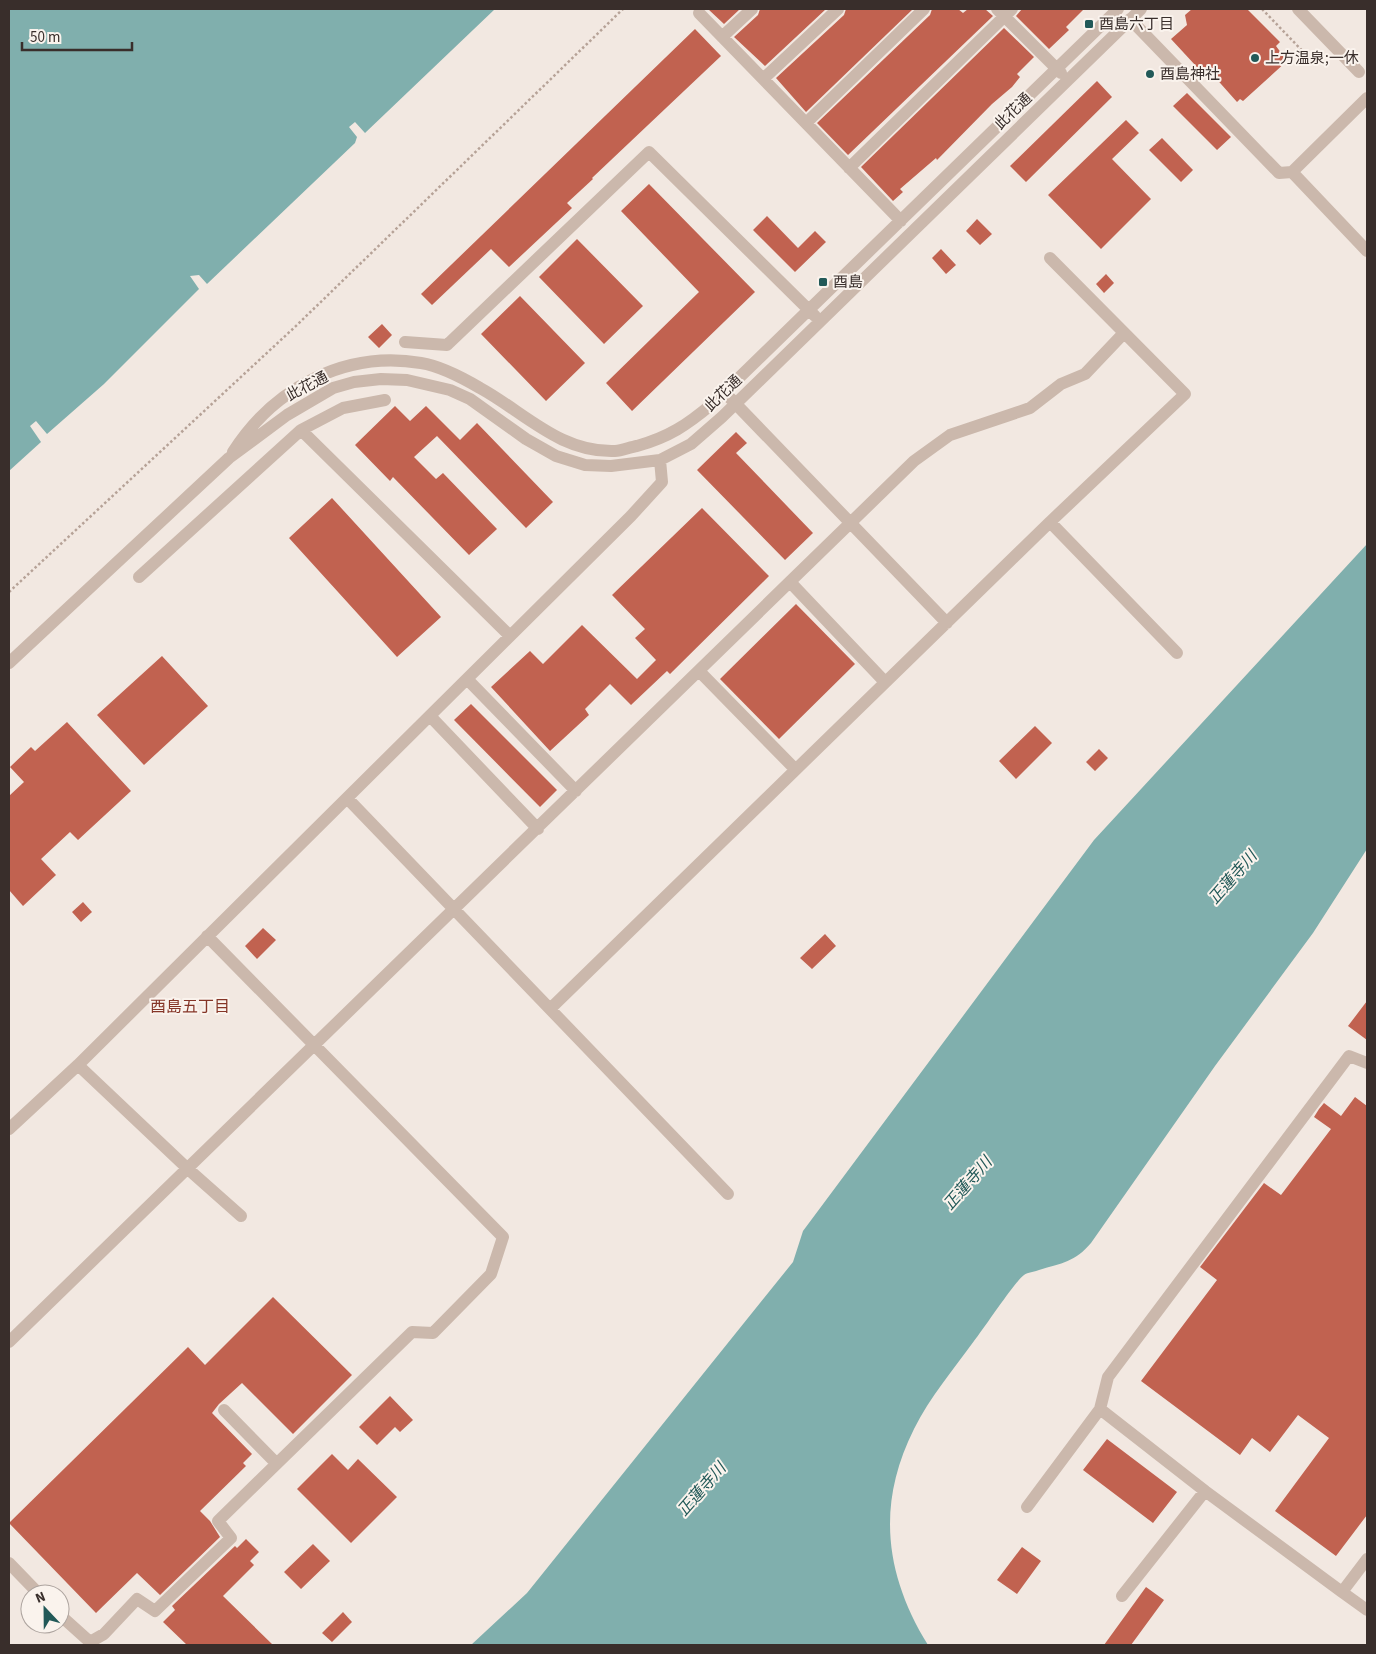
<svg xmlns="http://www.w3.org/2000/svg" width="1376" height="1654" font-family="'Source Sans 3','Noto Sans JP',sans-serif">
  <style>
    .water { fill: #80afad }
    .building { fill: #c16250 }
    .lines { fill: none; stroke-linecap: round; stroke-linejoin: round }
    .path { stroke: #b6a297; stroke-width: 2.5; stroke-dasharray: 2.5 2.5; stroke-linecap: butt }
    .minor { stroke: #cbb8ac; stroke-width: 12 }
    .poi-dot { fill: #225958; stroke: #faf3ed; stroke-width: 2 }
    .labels { text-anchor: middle; stroke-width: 4; stroke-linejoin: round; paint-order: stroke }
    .poi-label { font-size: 15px; fill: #392e2b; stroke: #faf3ed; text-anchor: start }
    .street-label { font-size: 15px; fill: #392e2b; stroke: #faf3ed }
    .water-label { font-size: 16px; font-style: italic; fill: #225958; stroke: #faf3ed }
    .neighbourhood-label { font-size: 16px; fill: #853527; stroke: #faf3ed }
  </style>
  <rect width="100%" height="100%" fill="#f2e8e1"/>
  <!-- water -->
  <path class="water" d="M 9,9 L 495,9 L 365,133 L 355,122 L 349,127 L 357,137 L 355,143 L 207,284 L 199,275 L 190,276 L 199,289 L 104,384 L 47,434 L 36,421 L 30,426 L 41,442 L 9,471 Z
    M 1367,544 L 1367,849 L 1313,933 L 1215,1066 L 1091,1243 C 1075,1262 1062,1263 1039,1270 C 1034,1272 1028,1272 1024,1275 C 1016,1280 983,1330 974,1341 C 953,1370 930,1397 914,1429 C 876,1505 885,1575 928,1645 L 471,1645 L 527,1593 L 793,1262 L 803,1231 L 1094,840 Z"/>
  <!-- building -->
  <path class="building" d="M 708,9 L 740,9 L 724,24 Z
    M 760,9 L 826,9 L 765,66 L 734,37 L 758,15 Z
    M 846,9 L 913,9 L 806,112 L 776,78 L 844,15 Z
    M 932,9 L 958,9 L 963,13 L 968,9 L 985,9 L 993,16 L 848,155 L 817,123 L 930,15 Z
    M 1022,9 L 1084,9 L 1066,27 L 1069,30 L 1049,49 L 1016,16 Z
    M 1192,9 L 1247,9 L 1280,42 L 1276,46 L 1287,61 L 1243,101 L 1240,99 L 1237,102 L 1213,75 L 1208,79 L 1171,39 L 1187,25 L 1185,15 Z
    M 1004,28 L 1034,57 L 1017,74 L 1020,77 L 1012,87 L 992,104 L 937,160 L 936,158 L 900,189 L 903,192 L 893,201 L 861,167 Z
    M 695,29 L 721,56 L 592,178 L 593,179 L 567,203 L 572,208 L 509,267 L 491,249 L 432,305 L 421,294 Z
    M 1097,81 L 1112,97 L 1026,182 L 1010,166 Z
    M 1187,93 L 1231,137 L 1217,150 L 1173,106 Z
    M 1126,120 L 1139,133 L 1112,159 L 1151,199 L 1101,249 L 1048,195 Z
    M 1162,138 L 1193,170 L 1181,182 L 1149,150 Z
    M 649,184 L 755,292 L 632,411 L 606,383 L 699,292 L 621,211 Z
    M 767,216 L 798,248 L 815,231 L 826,242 L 795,272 L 753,230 Z
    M 977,219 L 992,234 L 980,245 L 966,231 Z
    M 577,239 L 643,306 L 604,344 L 539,277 Z
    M 941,249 L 956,265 L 946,274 L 932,258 Z
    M 1106,274 L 1114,283 L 1104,293 L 1096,284 Z
    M 520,296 L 585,363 L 546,401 L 481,334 Z
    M 382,324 L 392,335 L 379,348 L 368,337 Z
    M 395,406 L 410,421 L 426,406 L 460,440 L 477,423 L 553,502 L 526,528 L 437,436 L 414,457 L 436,479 L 443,473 L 497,529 L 469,555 L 393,477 L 390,481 L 355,445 Z
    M 736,432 L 747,443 L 736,453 L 813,533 L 785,560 L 697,470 Z
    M 332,498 L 441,617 L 397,657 L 289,538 Z
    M 702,508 L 769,576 L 670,674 L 667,671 L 631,705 L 610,684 L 585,709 L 589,715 L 550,751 L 491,687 L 530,651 L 543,664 L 582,625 L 637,679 L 656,660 L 635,638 L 645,629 L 612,595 Z
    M 796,604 L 855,664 L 779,739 L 720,679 Z
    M 162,656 L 208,706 L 144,765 L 97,715 Z
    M 471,704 L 557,790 L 540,807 L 454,720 Z
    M 67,722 L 131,791 L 78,840 L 70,832 L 41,859 L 56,875 L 23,906 L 9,890 L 9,796 L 24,782 L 10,767 L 31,747 L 35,751 Z
    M 1035,726 L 1052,743 L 1016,779 L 999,761 Z
    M 1099,749 L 1108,758 L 1095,771 L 1086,762 Z
    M 83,902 L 92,912 L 81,922 L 72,912 Z
    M 263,928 L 276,940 L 257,959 L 245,946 Z
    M 825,934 L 836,946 L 812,969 L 800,958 Z
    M 1367,1001 L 1367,1040 L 1348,1026 Z
    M 1355,1097 L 1367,1106 L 1367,1515 L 1336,1556 L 1275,1511 L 1329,1438 L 1298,1415 L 1270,1452 L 1252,1438 L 1240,1455 L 1141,1381 L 1217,1280 L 1200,1267 L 1264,1183 L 1281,1195 L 1331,1129 L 1314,1117 L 1319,1109 L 1324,1103 L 1341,1116 Z
    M 273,1297 L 352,1375 L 293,1434 L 242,1383 L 219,1404 L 212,1413 L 252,1454 L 243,1463 L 246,1466 L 200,1511 L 210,1521 L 220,1537 L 160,1595 L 137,1573 L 96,1613 L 9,1523 L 188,1347 L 205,1365 Z
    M 390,1396 L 413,1420 L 400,1432 L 395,1427 L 377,1445 L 359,1427 Z
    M 1107,1439 L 1177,1492 L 1153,1523 L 1083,1470 Z
    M 332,1454 L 348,1470 L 358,1459 L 397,1497 L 351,1543 L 297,1489 Z
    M 246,1539 L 259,1552 L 250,1561 L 254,1565 L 223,1596 L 273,1645 L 187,1645 L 163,1622 L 175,1610 L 172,1606 L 235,1546 L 237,1548 Z
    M 313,1544 L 330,1561 L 301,1589 L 284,1572 Z
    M 1022,1547 L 1041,1561 L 1017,1594 L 997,1580 Z
    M 1146,1587 L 1164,1600 L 1131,1645 L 1104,1645 Z
    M 343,1612 L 352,1622 L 332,1642 L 322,1633 Z"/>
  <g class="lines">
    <!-- path -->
    <path class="path" d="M 1262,9 L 1315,64
      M 9,592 L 297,325 L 623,9"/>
    <!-- minor -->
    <path class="minor" d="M 997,9 L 1061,73
      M 1298,9 L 1359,72
      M 699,13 L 901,221
      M 1130,19 L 1279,173 L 1292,172 L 1367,98
      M 722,37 L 752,9
      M 763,79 L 838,9
      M 806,123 L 924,9
      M 849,168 L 1012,9
      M 1292,172 L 1367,251
      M 1050,258 L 1185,394 L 1050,522 L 1177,653
      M 405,342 L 447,345 L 649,152 L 815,316
      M 730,398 L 947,623
      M 301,430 L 510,636
      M 233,452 C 274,388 345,350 421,363 C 440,366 463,378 480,388 C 524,412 560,453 615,451 C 622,451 630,447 637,446 C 669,437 687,425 712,404 L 1118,9
      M 139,577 L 301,430 L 343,408 L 385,400
      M 790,582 L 885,682
      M 9,663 L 229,458 L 287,415 L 333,388 L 354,382 L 381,379 L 407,380 L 450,390 L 470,399 L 526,439 L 556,456 L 585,465 L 611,466 L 660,460 L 691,444 L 722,417 L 1141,9
      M 699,671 L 795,769
      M 467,679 L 576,791
      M 430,716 L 538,829
      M 347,798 L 728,1194
      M 550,1009 L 1050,522
      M 78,1065 L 188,1169 L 241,1216
      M 9,1129 L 78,1065 L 631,516 L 662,482 L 660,460
      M 9,1342 L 914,461 L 950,435 L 1030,408 L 1061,384 L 1085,374 L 1123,334
      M 1100,1409 L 1108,1377 L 1349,1056 L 1367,1063
      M 224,1410 L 276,1463
      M 1027,1507 L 1100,1409 L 1205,1491 L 1342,1592 L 1367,1559
      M 9,1563 L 39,1594
      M 1342,1592 L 1367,1610
      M 1122,1596 L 1205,1491
      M 60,1615 L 90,1642 L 104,1634 L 137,1599 L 155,1611 L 231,1538 L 218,1521 L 412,1332 L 433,1333 L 491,1274 L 503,1237 L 207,936"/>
  </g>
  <!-- markers -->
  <g class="poi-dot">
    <rect x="1084" y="19" width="10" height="10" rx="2.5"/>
    <circle cx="1255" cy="58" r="5"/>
    <circle cx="1150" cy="74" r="5"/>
    <rect x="818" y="277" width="10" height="10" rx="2.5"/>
  </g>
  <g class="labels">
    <!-- poi labels -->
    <g class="poi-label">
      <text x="1099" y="29">酉島六丁目</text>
      <text x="1265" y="63">上方温泉;一休</text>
      <text x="1160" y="79">酉島神社</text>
      <text x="833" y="287">酉島</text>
    </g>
    <!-- street labels -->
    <g class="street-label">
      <text transform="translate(1013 111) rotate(-44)" y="5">此花通</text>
      <text transform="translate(307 386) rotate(-28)" y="5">此花通</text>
      <text transform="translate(723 393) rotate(-44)" y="5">此花通</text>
    </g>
    <!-- water labels -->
    <g class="water-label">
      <text transform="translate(1232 877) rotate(-49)" y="6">正蓮寺川</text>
      <text transform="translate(967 1183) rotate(-49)" y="6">正蓮寺川</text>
      <text transform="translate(701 1489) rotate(-49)" y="6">正蓮寺川</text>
    </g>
    <!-- neighbourhood labels -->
    <g class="neighbourhood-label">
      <text x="190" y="1012">酉島五丁目</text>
    </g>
  </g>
  <!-- border -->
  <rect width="1376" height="1654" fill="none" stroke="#392e2b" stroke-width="20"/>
  <!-- north arrow -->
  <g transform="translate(45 1609) rotate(338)"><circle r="24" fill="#faf3ed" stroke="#ada49f"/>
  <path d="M0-4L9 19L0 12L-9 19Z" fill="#225958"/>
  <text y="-8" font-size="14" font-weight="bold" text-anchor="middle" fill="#392e2b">N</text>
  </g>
  <!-- scale -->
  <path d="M22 42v8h110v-8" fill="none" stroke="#392e2b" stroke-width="2.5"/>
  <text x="30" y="42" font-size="15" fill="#392e2b" stroke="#faf3ed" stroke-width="4" paint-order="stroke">50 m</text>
</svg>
